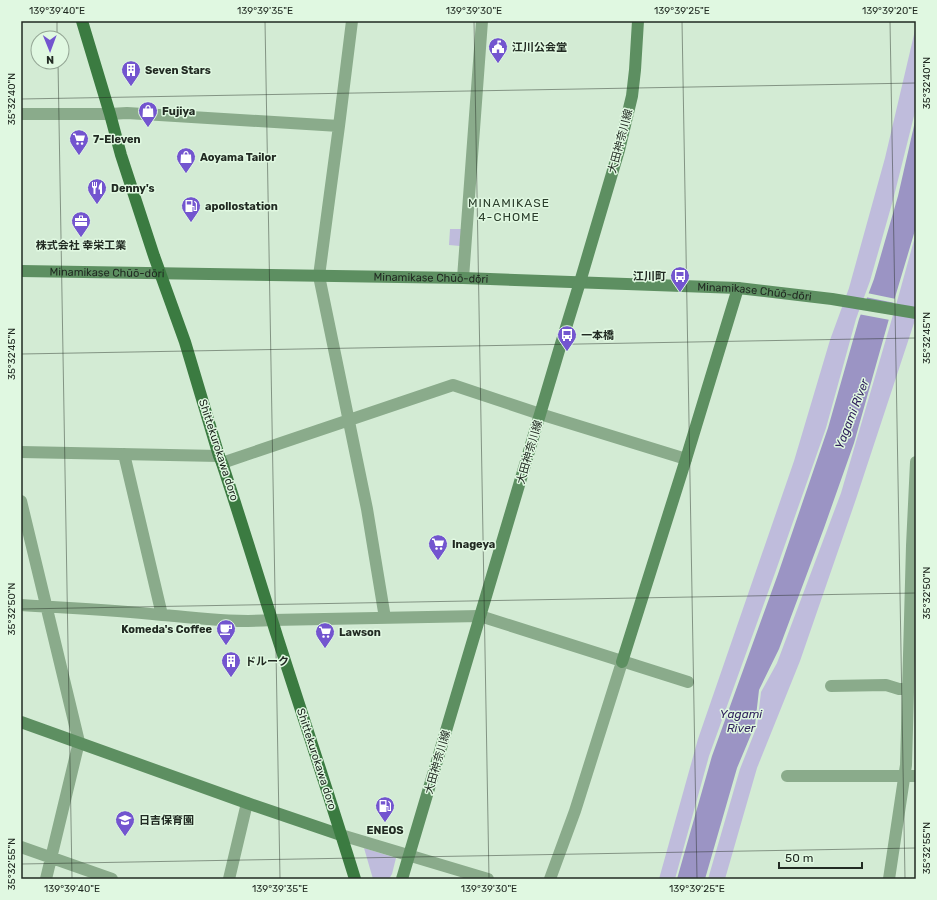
<svg xmlns="http://www.w3.org/2000/svg" width="937" height="900" font-family="Rubik,'Noto Sans JP',sans-serif">
  <style>
    .green { fill: #bfbcdc }
    .water { fill: #9b94c4 }
    .pier { fill: #d3ebd4 }
    .lines { fill: none; stroke-linecap: round; stroke-linejoin: round }
    .street { stroke: #8aab8b; stroke-width: 12 }
    .secondary { stroke: #5d8f61; stroke-width: 12 }
    .primary { stroke: #3b7b41; stroke-width: 12 }
    .ticks { fill: none; stroke: #212a22; stroke-width: 1; stroke-opacity: 0.45 }
    .labels { text-anchor: middle; stroke-width: 3; stroke-linejoin: round; paint-order: stroke }
    .poi-label { font-size: 11px; font-weight: bold; fill: #212a22; stroke: #e0f8e1; text-anchor: start }
    .street-label { font-size: 11px; fill: #212a22; stroke: #e0f8e1 }
    .neighbourhood-label { font-size: 12px; letter-spacing: 1px; fill: #2b3e2c; stroke: #e0f8e1 }
    .water-label { font-size: 12px; font-style: italic; fill: #31225d; stroke: #e0f8e1 }
    .neatline { fill: none; stroke: #212a22; stroke-width: 1.5 }
    .ticks-label { font-size: 10px; text-anchor: middle; fill: #212a22 }
  </style>
  <rect width="100%" height="100%" fill="#d3ebd4"/>
  <!-- green -->
  <path class="green" d="M 916,26 L 916,108 L 893,200 L 870,281 L 856,319 L 826,428 L 775,573 L 709,756 L 675,879 L 659,879 L 698,739 L 794,461 L 830,340 L 849,288 L 885,158 Z
    M 450,229 L 461,229 L 460,246 L 449,245 Z
    M 916,233 L 916,317 L 856,499 L 800,661 L 757,768 L 725,879 L 708,879 L 740,769 L 757,726 L 761,692 L 777,663 L 841,493 L 898,298 Z
    M 364,848 L 396,858 L 392,874 L 389,879 L 373,879 Z"/>
  <!-- water -->
  <path class="water" d="M 916,117 L 916,227 L 896,294 L 854,443 L 824,528 L 779,649 L 759,690 L 755,725 L 737,768 L 705,879 L 677,879 L 712,756 L 778,574 L 828,428 L 859,319 L 874,279 L 898,196 Z"/>
  <!-- pier -->
  <path class="pier" d="M 867,293 L 896,299 L 895,303 L 865,297 Z
    M 864,299 L 895,304 L 890,320 L 858,314 Z"/>
  <g class="lines">
    <!-- street -->
    <path class="street" d="M 352,21 L 339,126 L 328,208 L 319,276 L 367,509 L 385,618
      M 21,114 L 110,114 L 127,113 L 339,126
      M 463,278 L 482,21
      M 21,452 L 219,456
      M 124,454 L 162,615
      M 222,463 L 453,385 L 540,414 L 686,459
      M 21,501 L 79,742 L 46,879
      M 21,605 C 68,608 115,610 162,615 C 199,618 235,623 272,620 L 480,616 L 688,682
      M 831,686 L 886,685 L 899,689 L 908,689
      M 787,776 L 916,776
      M 341,835 L 488,879
      M 21,847 L 112,879
      M 229,879 L 247,803
      M 550,879 L 575,811 L 622,662
      M 889,879 L 906,765 L 912,546 L 916,462"/>
    <!-- secondary -->
    <g class="secondary">
      <path id="s1" d="M 21,271 L 463,278 L 738,288 L 832,299 L 916,313"/>
      <path d="M 622,662 L 686,459 L 738,288"/>
      <path d="M 21,722 L 247,803 L 341,835"/>
      <path d="M 402,879 L 560,347 L 580,282 L 619,150 L 632,96 L 635,70 L 638,21"/>
    </g>
    <!-- primary -->
    <path class="primary" d="M 82,21 L 110,114 L 121,155 L 154,256 L 185,342 L 219,456 L 222,463 C 241,520 259,579 277,636 C 303,717 330,798 355,879"/>
  </g>
  <!-- ticks -->
  <path class="ticks" d="M 57,21 L 57,38M 265,21 L 280,879M 474,21 L 489,879M 682,21 L 697,879M 890,21 L 905,879M 58,62 L 72,879M 21,99 L 916,83M 21,354 L 916,338M 21,609 L 916,593M 21,864 L 916,848"/>
  <!-- icons -->
  <defs>
    <g id="civic-pin" transform="scale(1)"><path d="M0 17L-7.5 6A9.5 9.5 0 1 1 7.5 6Z" fill="#7355cf" stroke="#e0f8e1"/><path d="M-.6-6.5H3V-4.5H.6V-3L4-1V1h2V6H-6V1h2V-1L-.6-3ZM-1.2 2.5V6h2.4V2.5Z" fill="#fff"/></g>
    <g id="building-pin" transform="scale(1)"><path d="M0 17L-7.5 6A9.5 9.5 0 1 1 7.5 6Z" fill="#7355cf" stroke="#e0f8e1"/><path d="M-4-6H4V6H1V3H-1V6H-4ZM-2.5-4.3h1.7v1.8h-1.7ZM.8-4.3h1.7v1.8H.8ZM-2.5-1h1.7V.8h-1.7ZM.8-1h1.7V.8H.8Z" fill="#fff"/></g>
    <g id="shop-pin" transform="scale(1)"><path d="M0 17L-7.5 6A9.5 9.5 0 1 1 7.5 6Z" fill="#7355cf" stroke="#e0f8e1"/><path d="M-5-2.5h2.3a2.7 3.5 0 0 1 5.4 0H5L5.5 6h-11ZM-1.5-2.5h3a1.5 2.3 0 0 0-3 0Z" fill="#fff"/></g>
    <g id="supermarket-pin" transform="scale(1)"><path d="M0 17L-7.5 6A9.5 9.5 0 1 1 7.5 6Z" fill="#7355cf" stroke="#e0f8e1"/><path d="M-6-5.5h2.5l.6 2H6L4.5 2H-2.5L-4.4-4H-6ZM-1.5 3.2a1.3 1.3 0 1 0 .1 0ZM3 3.2a1.3 1.3 0 1 0 .1 0Z" fill="#fff"/></g>
    <g id="restaurant-pin" transform="scale(1)"><path d="M0 17L-7.5 6A9.5 9.5 0 1 1 7.5 6Z" fill="#7355cf" stroke="#e0f8e1"/><path d="M-5-6h1v4h1v-4h1v4h1v-4h1v5L-1.5 .5V6h-2V.5L-5-1ZM5-6V6H3V1.5H1.5Q1.5-4 5-6Z" fill="#fff"/></g>
    <g id="fuel-pin" transform="scale(1)"><path d="M0 17L-7.5 6A9.5 9.5 0 1 1 7.5 6Z" fill="#7355cf" stroke="#e0f8e1"/><path d="M-5.5-6h7V0h2V4h1.3V-2.5L3-4.5l.8-.8L6-3V5H2.5V1h-1V6h-7ZM-4.2-4.7v3.2H.2V-4.7Z" fill="#fff"/></g>
    <g id="office-pin" transform="scale(1)"><path d="M0 17L-7.5 6A9.5 9.5 0 1 1 7.5 6Z" fill="#7355cf" stroke="#e0f8e1"/><path d="M-6-3h4V-5.5h4V-3h4V5H-6ZM-1-4.5V-3h2v-1.5ZM-6 0V1H6V0Z" fill="#fff"/></g>
    <g id="bus-pin" transform="scale(1)"><path d="M0 17L-7.5 6A9.5 9.5 0 1 1 7.5 6Z" fill="#7355cf" stroke="#e0f8e1"/><path d="M-5-6H5V4H4V6H2V4H-2V6H-4V4H-5ZM-3.5-4V0h7V-4ZM-3.5 1.2v1.5H-2V1.2ZM2 1.2v1.5H3.5V1.2Z" fill="#fff"/></g>
    <g id="cafe-pin" transform="scale(1)"><path d="M0 17L-7.5 6A9.5 9.5 0 1 1 7.5 6Z" fill="#7355cf" stroke="#e0f8e1"/><path d="M-5.5-4.5H6V0H3Q3 3.5 0 3.5H-2.5Q-5.5 3.5-5.5 0ZM3-3.2v2h1.7v-2ZM-6 4.5H4V6H-6Z" fill="#fff"/></g>
    <g id="school-pin" transform="scale(1)"><path d="M0 17L-7.5 6A9.5 9.5 0 1 1 7.5 6Z" fill="#7355cf" stroke="#e0f8e1"/><path d="M0-5L7-2L0 1L-7-2ZM-4 1L0 2.5L4 1V4Q0 6-4 4Z" fill="#fff"/></g>
  </defs>
  <g fill-rule="evenodd">
    <use href="#civic-pin" x="498" y="47"/>
    <use href="#building-pin" x="131" y="70"/>
    <use href="#shop-pin" x="148" y="111"/>
    <use href="#supermarket-pin" x="79" y="139"/>
    <use href="#shop-pin" x="186" y="157"/>
    <use href="#restaurant-pin" x="97" y="188"/>
    <use href="#fuel-pin" x="191" y="206"/>
    <use href="#office-pin" x="81" y="221"/>
    <use href="#bus-pin" x="680" y="276"/>
    <use href="#bus-pin" x="567" y="335"/>
    <use href="#supermarket-pin" x="438" y="544"/>
    <use href="#cafe-pin" x="226" y="629"/>
    <use href="#supermarket-pin" x="325" y="632"/>
    <use href="#building-pin" x="231" y="661"/>
    <use href="#fuel-pin" x="385" y="806"/>
    <use href="#school-pin" x="125" y="820"/>
  </g>
  <g class="labels">
    <!-- poi labels -->
    <g class="poi-label">
      <text x="512" y="51">江川公会堂</text>
      <text x="145" y="74">Seven Stars</text>
      <text x="162" y="115">Fujiya</text>
      <text x="93" y="143">7-Eleven</text>
      <text x="200" y="161">Aoyama Tailor</text>
      <text x="111" y="192">Denny's</text>
      <text x="205" y="210">apollostation</text>
      <text x="81" y="249" text-anchor="middle">株式会社 幸栄工業</text>
      <text x="666" y="280" text-anchor="end">江川町</text>
      <text x="581" y="339">一本橋</text>
      <text x="452" y="548">Inageya</text>
      <text x="212" y="633" text-anchor="end">Komeda's Coffee</text>
      <text x="339" y="636">Lawson</text>
      <text x="245" y="665">ドルーク</text>
      <text x="139" y="824">日吉保育園</text>
      <text x="385" y="834" text-anchor="middle">ENEOS</text>
    </g>
    <!-- street labels -->
    <g class="street-label">
      <text transform="translate(620 141) rotate(-75)" y="4">大田神奈川線</text>
      <text dy="4" stroke="none"><textPath href="#s1" startOffset="86">Minamikase Chūō-dōri</textPath></text>
      <text dy="4" stroke="none"><textPath href="#s1" startOffset="410">Minamikase Chūō-dōri</textPath></text>
      <text dy="4" stroke="none"><textPath href="#s1" startOffset="734">Minamikase Chūō-dōri</textPath></text>
      <text transform="translate(219 450) rotate(72)" y="4">Shittekurokawa doro</text>
      <text transform="translate(529 452) rotate(-74)" y="4">大田神奈川線</text>
      <text transform="translate(317 759) rotate(72)" y="4">Shittekurokawa doro</text>
      <text transform="translate(437 762) rotate(-74)" y="4">大田神奈川線</text>
    </g>
    <!-- neighbourhood labels -->
    <g class="neighbourhood-label">
      <text x="509" y="207">MINAMIKASE<tspan x="509" dy="14">4-CHOME</tspan></text>
    </g>
    <!-- water labels -->
    <g class="water-label">
      <text transform="translate(852 414) rotate(-69)" y="4">Yagami River</text>
      <text x="741" y="718">Yagami<tspan x="741" dy="14">River</tspan></text>
    </g>
  </g>
  <!-- border -->
  <rect width="937" height="900" fill="none" stroke="#e0f8e1" stroke-width="44"/>
  <!-- north arrow -->
  <g transform="translate(50 50) rotate(179)"><circle r="19" fill="#e0f8e1" stroke="#94a695"/>
  <path d="M0-3L7 15L0 10L-7 15Z" fill="#7355cf"/>
  <text y="-6" font-size="11" font-weight="bold" text-anchor="middle" fill="#212a22">N</text>
  </g>
  <!-- scale -->
  <path d="M779 862v6h83v-6" fill="none" stroke="#212a22" stroke-width="2"/>
  <text x="785" y="862" font-size="12" fill="#212a22" stroke="#e0f8e1" stroke-width="3" paint-order="stroke">50 m</text>
  <rect x="22" y="22" width="893" height="856" class="neatline"/>
  <g class="ticks-label">
    <text x="57" y="14">139°39'40"E</text>
    <text x="265" y="14">139°39'35"E</text>
    <text x="474" y="14">139°39'30"E</text>
    <text x="682" y="14">139°39'25"E</text>
    <text x="890" y="14">139°39'20"E</text>
    <text transform="translate(926 83) rotate(-90)" y="4">35°32'40"N</text>
    <text transform="translate(11 99) rotate(-90)" y="4">35°32'40"N</text>
    <text transform="translate(926 338) rotate(-90)" y="4">35°32'45"N</text>
    <text transform="translate(11 354) rotate(-90)" y="4">35°32'45"N</text>
    <text transform="translate(926 593) rotate(-90)" y="4">35°32'50"N</text>
    <text transform="translate(11 609) rotate(-90)" y="4">35°32'50"N</text>
    <text transform="translate(926 848) rotate(-90)" y="4">35°32'55"N</text>
    <text transform="translate(11 864) rotate(-90)" y="4">35°32'55"N</text>
    <text x="72" y="892">139°39'40"E</text>
    <text x="280" y="892">139°39'35"E</text>
    <text x="489" y="892">139°39'30"E</text>
    <text x="697" y="892">139°39'25"E</text>
  </g>
</svg>
